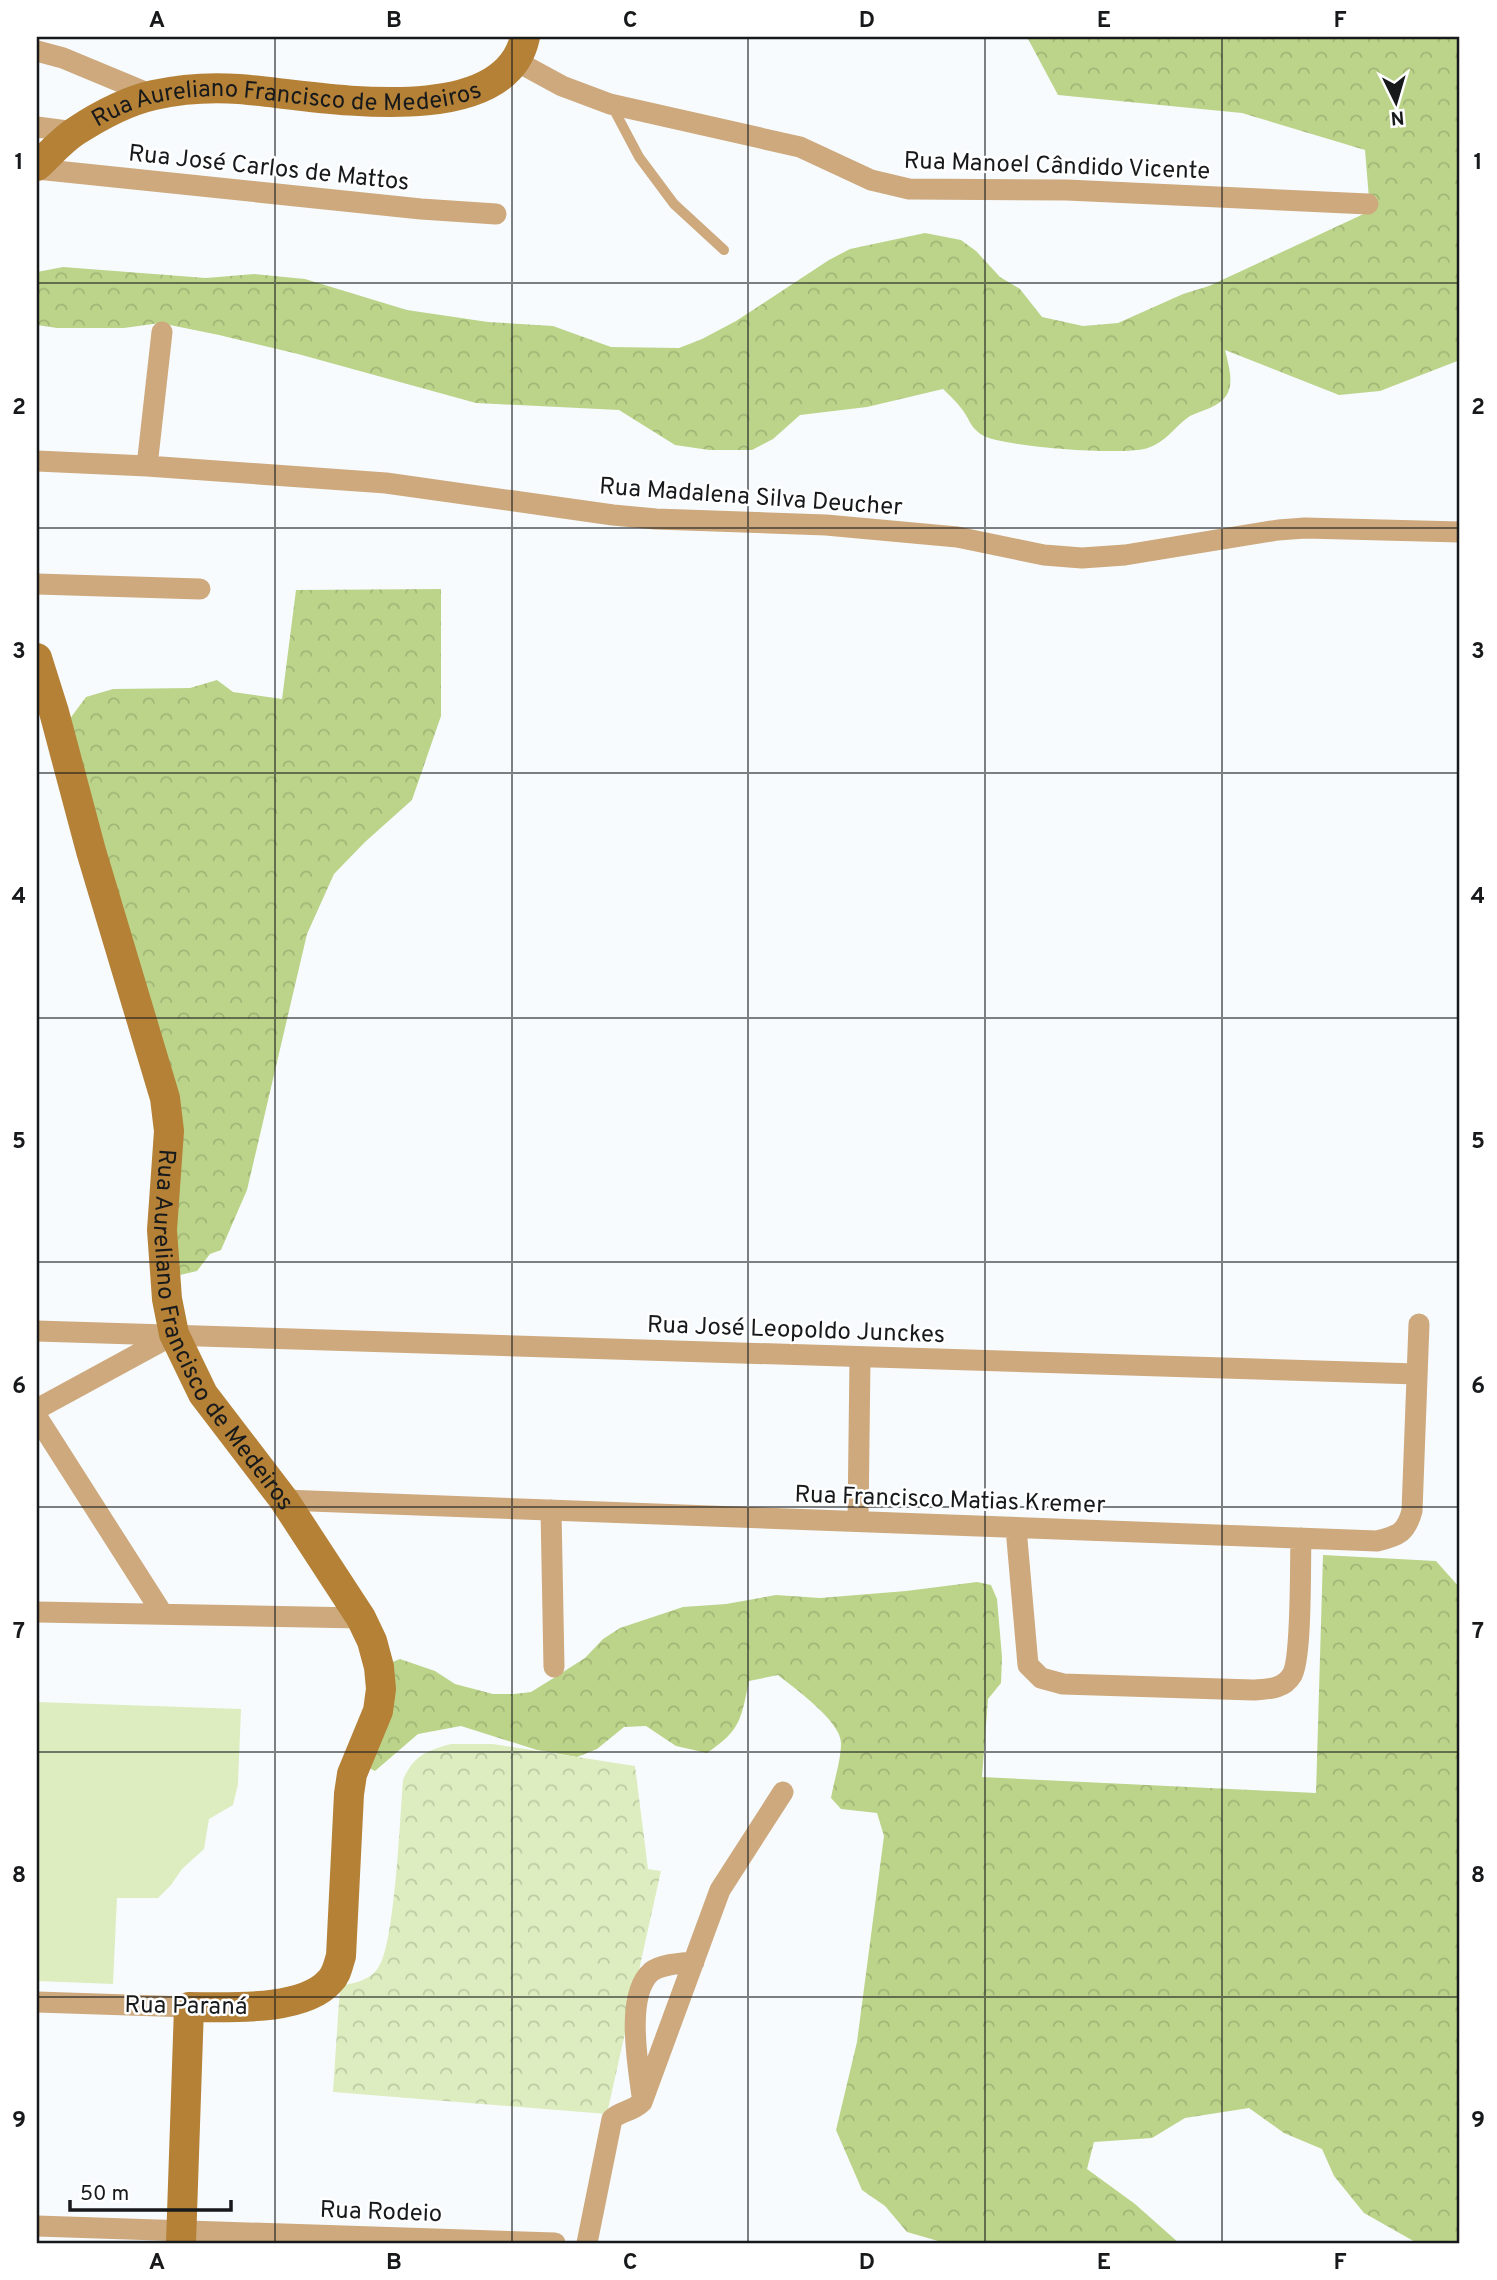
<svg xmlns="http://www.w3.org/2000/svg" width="1497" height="2280" font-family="Overpass,sans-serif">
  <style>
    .grass { fill: #ddedbf }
    .forest { fill: url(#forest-crowns) }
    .park { fill: url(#park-crowns) }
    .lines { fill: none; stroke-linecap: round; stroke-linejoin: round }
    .lane { stroke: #cda97d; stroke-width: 10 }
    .street { stroke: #cda97d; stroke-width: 21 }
    .secondary { stroke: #b48137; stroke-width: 30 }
    .grid { fill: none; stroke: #17191b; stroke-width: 2; stroke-opacity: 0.55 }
    .labels { text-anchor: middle; stroke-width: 5; stroke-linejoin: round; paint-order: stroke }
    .street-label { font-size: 24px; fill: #17191b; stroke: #fff }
    .neatline { fill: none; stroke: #17191b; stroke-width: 2.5 }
    .grid-label { font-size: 23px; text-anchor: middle; font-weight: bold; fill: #17191b }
  </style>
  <defs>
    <pattern id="forest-crowns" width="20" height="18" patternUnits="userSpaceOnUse" patternTransform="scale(1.75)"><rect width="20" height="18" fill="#bcd48a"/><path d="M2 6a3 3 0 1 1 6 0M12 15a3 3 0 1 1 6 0" fill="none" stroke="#a1b576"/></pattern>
    <pattern id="park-crowns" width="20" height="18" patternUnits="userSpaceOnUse" patternTransform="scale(1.75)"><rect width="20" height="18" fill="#ddedbf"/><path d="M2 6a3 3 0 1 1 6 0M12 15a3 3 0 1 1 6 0" fill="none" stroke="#bdcba4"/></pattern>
  </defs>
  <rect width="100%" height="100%" fill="#f7fbfe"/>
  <!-- grass -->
  <path class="grass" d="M 37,1702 L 241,1709 L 238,1784 L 233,1805 L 209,1819 L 204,1849 L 182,1869 L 171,1885 L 158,1898 L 117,1898 L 113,1984 L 37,1981 Z"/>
  <!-- forest -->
  <path class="forest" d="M 1027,37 L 1460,37 L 1460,360 L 1380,391 L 1339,395 L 1225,350 C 1231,375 1238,396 1210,408 C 1203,411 1196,413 1190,416 C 1174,427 1166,442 1148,448 C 1123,456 1015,447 989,438 C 970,431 971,420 961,408 C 956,401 949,395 943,389 L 867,407 L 800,415 L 773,439 L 752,450 L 709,450 L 675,445 L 619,410 L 476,403 L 298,354 L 219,335 L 160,323 L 124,328 L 57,328 L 37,325 L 37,272 L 63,267 L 206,278 L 254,274 L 305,279 L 407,310 L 488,322 L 553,326 L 611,347 L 679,348 L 702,339 L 736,321 L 829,260 L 850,249 L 925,233 L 961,240 L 976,251 L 1000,277 L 1020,289 L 1042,317 L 1083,326 L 1118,323 L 1183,294 L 1209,286 L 1370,211 L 1365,150 L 1242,113 L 1058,95 Z
    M 441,589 L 441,716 L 412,800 L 365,842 L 334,874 L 307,934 L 247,1190 L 221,1250 L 210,1254 L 197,1271 L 180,1275 L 174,1268 L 177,1165 L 69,720 L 86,697 L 113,689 L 190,688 L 217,680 L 233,692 L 282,699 L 296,590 Z
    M 1323,1555 L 1436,1561 L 1460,1588 L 1460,2243 L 1417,2243 L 1364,2213 L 1334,2176 L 1322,2149 L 1284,2133 L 1249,2108 L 1185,2118 L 1152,2138 L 1094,2142 L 1087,2169 L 1135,2204 L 1179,2243 L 945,2243 L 907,2232 L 885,2206 L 862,2190 L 836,2130 L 857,2042 L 884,1836 L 877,1813 L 841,1809 L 831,1798 C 834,1780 841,1761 841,1743 C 841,1721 794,1688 778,1675 L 749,1681 C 741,1719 741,1730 707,1753 L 676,1746 L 646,1726 L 624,1727 L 597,1749 L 577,1757 L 537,1750 L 461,1726 L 418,1734 L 375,1771 L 365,1766 L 390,1663 L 400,1659 L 435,1671 L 455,1684 L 493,1694 L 514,1694 L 531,1692 L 552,1679 L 585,1658 L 603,1639 L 620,1628 L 683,1607 L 726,1604 L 776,1595 L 820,1598 L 906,1591 L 977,1582 L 991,1585 L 997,1599 L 1002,1657 L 1001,1683 L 988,1699 L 982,1777 L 1316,1793 Z"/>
  <!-- park -->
  <path class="park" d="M 451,1744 L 493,1744 L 635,1766 L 648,1869 L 661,1871 L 607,2114 L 333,2092 L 340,1986 C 354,1983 369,1981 378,1968 C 395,1946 400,1815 403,1780 C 414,1755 426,1751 451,1744 Z"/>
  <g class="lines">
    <!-- lane -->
    <path class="lane" d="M 612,106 L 639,157 L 674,204 L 724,250"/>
    <!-- street -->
    <path class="street" d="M 37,51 L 63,58 L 152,95
      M 516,61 L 562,86 L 610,104 L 800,147 L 871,180 L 909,189 L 1067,190 L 1368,204
      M 37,127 L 75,132
      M 37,169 L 421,209 L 496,214
      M 37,461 L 147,466 L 386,483 L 613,515 L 656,519 L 826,525 L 957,537 L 1044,555 L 1082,558 L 1125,555 L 1278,530 L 1305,528 L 1460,532
      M 147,466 L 162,332
      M 37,584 L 200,589
      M 37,1331 L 1417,1374
      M 37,1409 L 173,1335
      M 37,1417 L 162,1613
      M 284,1500 L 1377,1541 C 1398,1536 1406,1533 1412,1511 L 1419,1324
      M 551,1510 L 554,1667
      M 858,1521 L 860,1358
      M 1016,1528 L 1028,1665 L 1041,1678 L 1063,1684 L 1253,1690 C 1267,1689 1283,1690 1292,1675 C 1302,1658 1300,1564 1301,1538
      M 37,1612 L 361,1618
      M 37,2002 L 189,2007
      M 642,2096 C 638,2065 625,1995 651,1972 C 661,1964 681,1963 694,1962
      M 37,2226 L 555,2243
      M 587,2243 L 612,2119 C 622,2110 632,2112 642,2102 L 720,1890 L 783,1792"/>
    <!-- secondary -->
    <g class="secondary">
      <path id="s1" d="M 37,166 C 49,155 62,140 76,131 C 99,116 127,101 154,95 C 181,89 211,87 239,89 C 308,94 504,136 525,37"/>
      <path id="s2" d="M 37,658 L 54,712 L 91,851 L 165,1098 L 169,1131 L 162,1230 L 167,1299 L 174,1334 L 203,1394 L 284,1500 L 361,1618 L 372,1641 L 379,1667 L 381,1689 L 378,1711 L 352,1774 L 349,1794 L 341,1956 C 338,1965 337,1974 330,1981 C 303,2012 227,2007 189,2007 L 181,2243"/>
    </g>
  </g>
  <!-- grid -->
  <path class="grid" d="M 275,37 L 275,2243M 512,37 L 512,2243M 748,37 L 748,2243M 985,37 L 985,2243M 1222,37 L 1222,2243M 37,283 L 1460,283M 37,528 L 1460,528M 37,773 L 1460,773M 37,1018 L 1460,1018M 37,1262 L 1460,1262M 37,1507 L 1460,1507M 37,1752 L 1460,1752M 37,1997 L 1460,1997"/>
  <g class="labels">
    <!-- street labels -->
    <g class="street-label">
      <text dy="8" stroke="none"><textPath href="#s1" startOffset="270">Rua Aureliano Francisco de Medeiros</textPath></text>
      <text transform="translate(1057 165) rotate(2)" y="8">Rua Manoel Cândido Vicente</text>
      <text transform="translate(269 167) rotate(6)" y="8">Rua José Carlos de Mattos</text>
      <text transform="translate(751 496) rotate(4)" y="8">Rua Madalena Silva Deucher</text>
      <text dy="8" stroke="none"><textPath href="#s2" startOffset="707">Rua Aureliano Francisco de Medeiros</textPath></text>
      <text transform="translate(796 1329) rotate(2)" y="8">Rua José Leopoldo Junckes</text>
      <text transform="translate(950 1499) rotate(2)" y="8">Rua Francisco Matias Kremer</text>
      <text transform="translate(186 2005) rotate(1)" y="8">Rua Paraná</text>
      <text transform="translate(381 2211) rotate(2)" y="8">Rua Rodeio</text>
    </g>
  </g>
  <!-- border -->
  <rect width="1497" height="2280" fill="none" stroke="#ffffff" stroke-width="77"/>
  <!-- north arrow -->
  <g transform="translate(1396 102) rotate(175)" stroke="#ffffff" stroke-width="5" paint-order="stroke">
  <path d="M0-5L12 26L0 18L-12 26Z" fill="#17191b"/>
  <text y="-10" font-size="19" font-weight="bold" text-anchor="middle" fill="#17191b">N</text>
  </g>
  <!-- scale -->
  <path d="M70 2200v10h161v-10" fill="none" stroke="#17191b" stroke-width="3.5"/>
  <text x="80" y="2200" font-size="21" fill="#17191b" stroke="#ffffff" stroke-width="5" paint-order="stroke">50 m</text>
  <rect x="38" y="38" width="1420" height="2204" class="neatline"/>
  <g class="grid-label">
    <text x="157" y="27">A</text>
    <text x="394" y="27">B</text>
    <text x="630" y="27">C</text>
    <text x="867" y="27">D</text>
    <text x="1104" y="27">E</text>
    <text x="1340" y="27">F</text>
    <text x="19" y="169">1</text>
    <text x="1478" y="169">1</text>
    <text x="19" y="414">2</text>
    <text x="1478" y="414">2</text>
    <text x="19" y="658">3</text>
    <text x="1478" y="658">3</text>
    <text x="19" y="903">4</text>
    <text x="1478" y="903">4</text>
    <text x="19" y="1148">5</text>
    <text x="1478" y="1148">5</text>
    <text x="19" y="1393">6</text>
    <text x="1478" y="1393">6</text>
    <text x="19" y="1638">7</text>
    <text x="1478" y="1638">7</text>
    <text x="19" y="1882">8</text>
    <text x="1478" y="1882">8</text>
    <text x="19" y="2127">9</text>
    <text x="1478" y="2127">9</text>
    <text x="157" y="2269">A</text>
    <text x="394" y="2269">B</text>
    <text x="630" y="2269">C</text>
    <text x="867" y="2269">D</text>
    <text x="1104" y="2269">E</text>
    <text x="1340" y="2269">F</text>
  </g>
</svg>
